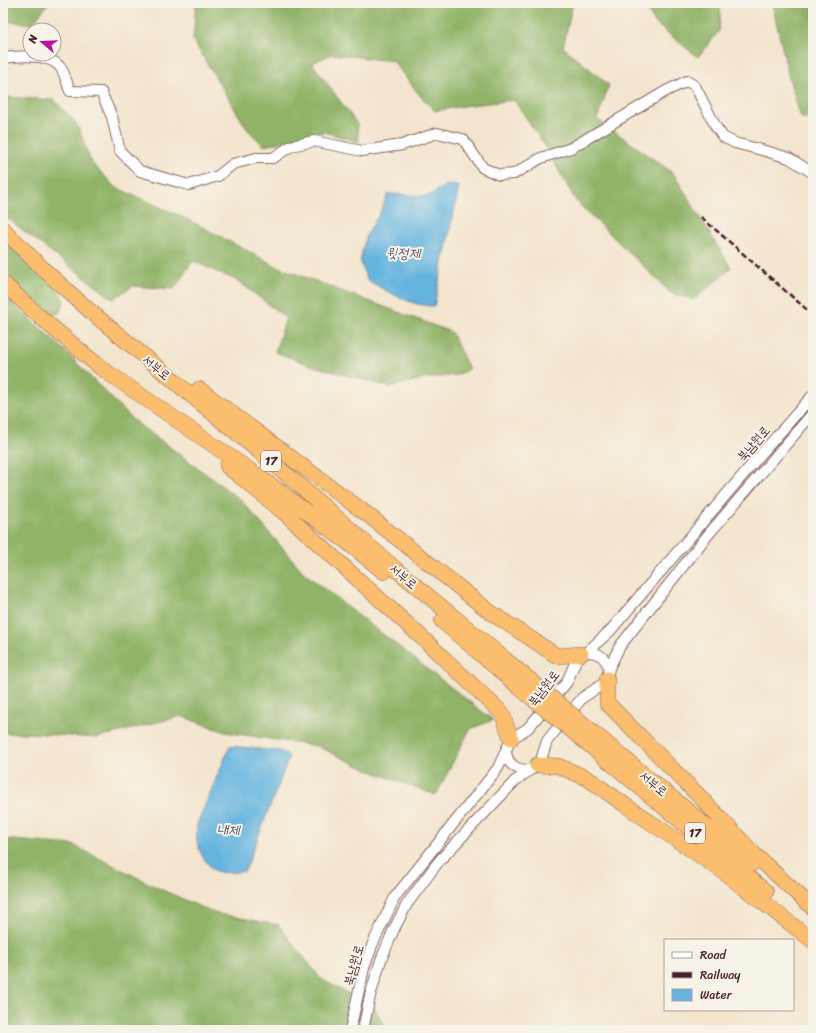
<svg xmlns="http://www.w3.org/2000/svg" width="816" height="1033" font-family="Sriracha,'Poor Story',sans-serif">
  <style>
    .forest { fill: #90b367; stroke: #6d6949 }
    .water { fill: #65b4df; stroke: #586a85 }
    .lines { fill: none; stroke-linecap: round; stroke-linejoin: round }
    .minor-casing { stroke: #856464; stroke-width: 12 }
    .highway-casing { stroke: #856464; stroke-width: 16 }
    .minor { stroke: #fff; stroke-width: 10 }
    .highway { stroke: #fbbe6e; stroke-width: 15 }
    .rail { stroke: #4a1f2b; stroke-width: 2.5; stroke-dasharray: 6 3; stroke-linecap: butt }
    .highway-bridge-casing { stroke: #856464; stroke-width: 16; stroke-linecap: butt }
    .highway-bridge { stroke: #fbbe6e; stroke-width: 15 }
    .labels { text-anchor: middle; stroke-width: 4; stroke-linejoin: round; paint-order: stroke }
    .shield { fill: #f7f3e8; stroke: #7e5f64; stroke-width: 1 }
    .shield-label { font-size: 12px; font-weight: bold; fill: #4a1f2b }
    .street-label { font-size: 13px; fill: #4a1f2b; stroke: #f7f3e8 }
    .water-label { font-size: 14px; font-style: italic; fill: #53536a; stroke: #f7f3e8 }
  </style>
  <rect width="100%" height="100%" fill="#f7f3e8"/>
  <filter id="ink" filterUnits="userSpaceOnUse"><feTurbulence type="fractalNoise" baseFrequency=".025" numOctaves="2"/><feDisplacementMap in="SourceGraphic" scale="8" xChannelSelector="R" yChannelSelector="G"/><feConvolveMatrix kernelMatrix="1 2 1 2 8 2 1 2 1" color-interpolation-filters="sRGB"/></filter>
  <filter id="wash" filterUnits="userSpaceOnUse"><feTurbulence type="fractalNoise" baseFrequency=".012" numOctaves="4" result="noise"/><feDisplacementMap in="SourceGraphic" scale="16" xChannelSelector="R" yChannelSelector="G"/><feGaussianBlur stdDeviation="0.9" result="paint"/><feColorMatrix in="noise" values="0 0 0 0 0 0 0 0 0 0 0 0 0 0 0 0 0 1.4 0 .05"/><feComposite in="paint" operator="in"/></filter>
  <g filter="url(#wash)">
    <rect width="100%" height="100%" fill="#f3e5cd"/>
    <!-- forest -->
    <path class="forest" d="M 3,3 L 48,3 L 33,24 L 3,21 Z
      M 196,3 L 573,3 L 563,47 L 609,85 L 597,119 L 673,173 L 731,268 L 694,300 L 671,293 L 576,201 L 544,144 L 514,100 L 463,106 L 435,111 L 418,93 L 393,61 L 332,54 L 312,63 L 357,124 L 359,142 L 324,132 L 264,146 L 247,129 L 193,40 Z
      M 643,3 L 721,3 L 719,31 L 698,57 L 655,23 Z
      M 772,3 L 813,3 L 813,119 L 801,118 L 789,78 Z
      M 7,97 L 54,100 L 77,124 L 91,162 L 115,187 L 187,219 L 278,267 L 451,332 L 469,369 L 457,375 L 422,379 L 390,387 L 313,366 L 275,352 L 286,318 L 238,281 L 193,261 L 174,289 L 133,286 L 113,299 L 3,215 L 3,101 Z
      M 3,239 L 59,291 L 64,301 L 60,312 L 51,316 L 43,312 L 3,274 Z
      M 3,296 L 55,341 L 133,420 L 241,500 L 304,573 L 493,720 L 470,729 L 436,795 L 368,770 L 317,746 L 225,732 L 181,716 L 97,738 L 29,733 L 3,733 Z
      M 3,839 L 73,845 L 156,887 L 214,913 L 278,925 L 321,979 L 375,1008 L 386,1030 L 3,1030 Z"/>
    <!-- water -->
    <path class="water" d="M 446,185 L 459,186 L 434,306 C 409,306 388,291 367,280 L 360,261 L 366,236 L 380,213 L 388,194 L 429,196 Z
      M 230,746 L 280,751 L 287,754 L 289,757 L 245,871 C 236,872 225,874 216,871 C 213,870 211,868 209,865 C 198,853 195,840 197,824 Z"/>
  </g>
  <g filter="url(#ink)">
    <g class="lines">
      <!-- minor casing -->
      <g class="minor-casing">
        <path id="minor" d="M 3,58 C 19,56 49,53 60,67 C 65,73 67,84 70,91 L 101,92 L 112,117 L 120,151 L 140,171 L 189,185 L 218,176 L 233,164 L 256,158 L 273,158 L 291,146 L 314,141 L 362,151 L 402,145 L 437,133 L 463,139 L 483,168 L 499,175 L 514,174 L 541,158 L 571,148 L 666,91 L 687,81 L 695,86 L 716,127 L 723,137 L 735,143 L 769,152 L 789,158 L 813,173
          M 587,652 C 599,652 605,657 609,668
          M 506,751 C 507,765 518,772 532,769
          M 350,1030 L 364,968 L 373,943 L 395,897 L 498,768 L 511,739 L 528,728 L 567,682 L 577,658 L 587,652 L 610,631 L 754,462 L 813,395
          M 363,1030 L 370,996 L 381,960 L 394,929 L 407,904 L 439,861 L 515,781 L 537,765 L 541,760 L 547,741 L 582,698 L 603,684 L 607,679 L 609,668 L 620,646 L 707,536 L 813,413"/>
      </g>
      <!-- highway casing -->
      <g class="highway-casing">
        <path id="highway" d="M 3,229 L 42,268 L 90,311 L 299,485 L 398,571 L 541,689
          M 3,283 L 41,318 L 101,368 L 264,480 L 347,542 L 384,572
          M 199,389 L 368,515 L 490,612 L 557,656 L 581,654
          M 227,466 L 287,515 L 418,634 L 502,713 L 511,739
          M 442,621 L 534,700
          M 607,679 L 607,703 L 699,796 L 756,856 L 813,908
          M 583,724 L 752,864
          M 576,734 L 766,892
          M 537,765 L 558,766 L 587,778 L 625,805 L 721,870 L 813,941"/>
      </g>
      <!-- minor -->
      <use href="#minor" class="minor"/>
      <!-- highway -->
      <use href="#highway" class="highway"/>
      <!-- rail -->
      <path class="rail" d="M 701,217 L 813,315"/>
      <!-- highway-bridge casing -->
      <g class="highway-bridge-casing">
        <path id="highway-bridge" d="M 541,689 L 583,724
          M 534,700 L 576,734"/>
      </g>
      <!-- highway-bridge -->
      <use href="#highway-bridge" class="highway-bridge"/>
    </g>
  </g>
  <g class="labels">
    <!-- shield labels -->
    <g class="shield">
      <rect x="261" y="451" width="20" height="20" rx="3"/>
      <rect x="685" y="823" width="20" height="20" rx="3"/>
    </g>
    <g class="shield-label">
      <text x="271" y="465">17</text>
      <text x="695" y="837">17</text>
    </g>
    <!-- street labels -->
    <g class="street-label">
      <text transform="translate(157 367) rotate(40)" y="5">서부로</text>
      <text transform="translate(753 443) rotate(-49)" y="5">북남원로</text>
      <text transform="translate(404 576) rotate(40)" y="5">서부로</text>
      <text transform="translate(543 688) rotate(-52)" y="5">북남원로</text>
      <text transform="translate(654 783) rotate(40)" y="5">서부로</text>
      <text transform="translate(353 965) rotate(-74)" y="5">북남원로</text>
    </g>
    <!-- water labels -->
    <g class="water-label">
      <text x="403" y="258">윗정제</text>
      <text x="228" y="835">내제</text>
    </g>
  </g>
  <!-- margin -->
  <rect width="816" height="1033" fill="none" stroke="#f7f3e8" stroke-width="16"/>
  <!-- legend -->
  <rect x="664" y="939" width="130" height="72" fill="#f7f3e8" stroke="#b29e9c"/>
  <rect x="672" y="952" width="20" height="6" fill="#ffffff" stroke="#b29e9c"/>
  <text x="700" y="959" font-size="12" fill="#4a1f2b">Road</text>
  <rect x="672" y="972" width="20" height="6" fill="#4a1f2b" stroke="#b29e9c"/>
  <text x="700" y="979" font-size="12" fill="#4a1f2b">Railway</text>
  <rect x="672" y="989" width="20" height="12" fill="#65b4df" stroke="#b29e9c"/>
  <text x="700" y="999" font-size="12" fill="#4a1f2b">Water</text>
  <!-- north arrow -->
  <g transform="translate(42 42) rotate(289)"><circle r="19" fill="#f7f3e8" stroke="#b29e9c"/>
  <path d="M0-3L7 15L0 10L-7 15Z" fill="#b5179e"/>
  <text y="-6" font-size="11" font-weight="bold" text-anchor="middle" fill="#4a1f2b">N</text>
  </g>
</svg>
